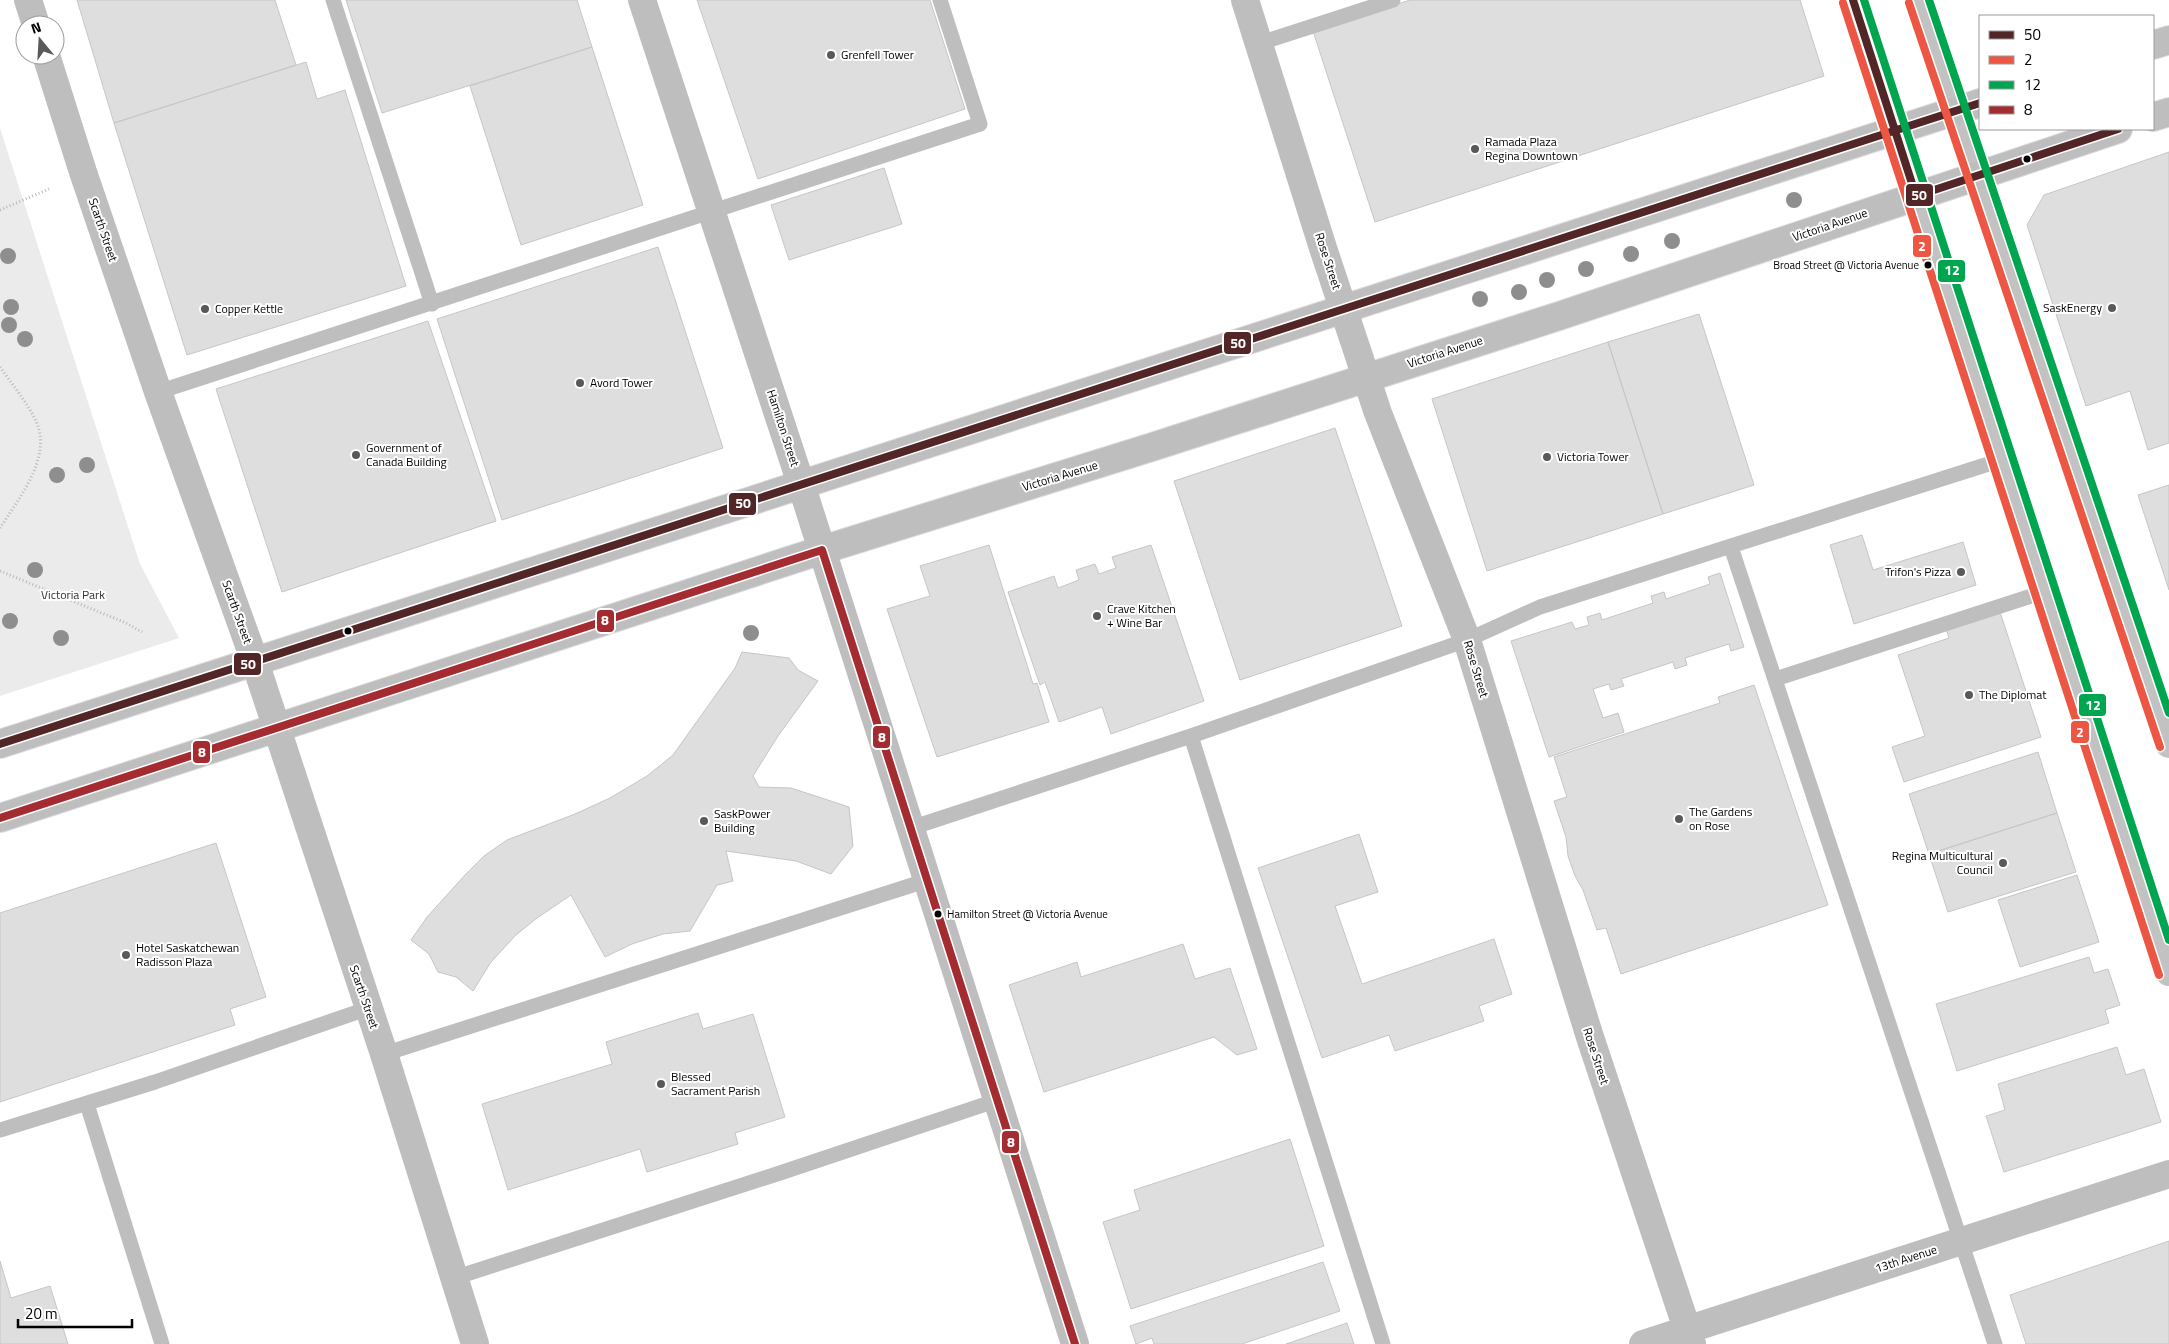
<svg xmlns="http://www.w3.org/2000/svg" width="2169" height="1344" font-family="'Titillium Web',sans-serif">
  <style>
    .green { fill: #ebebeb }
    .building { fill: #dedede; stroke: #c6c6c6 }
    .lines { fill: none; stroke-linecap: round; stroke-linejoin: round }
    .primary-casing { stroke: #dbdbdb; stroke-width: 30 }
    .path { stroke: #b9b9b9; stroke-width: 3; stroke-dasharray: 1 2.5; stroke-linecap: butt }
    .service { stroke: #bebebe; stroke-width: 15 }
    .minor { stroke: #bebebe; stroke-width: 28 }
    .secondary { stroke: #c2c2c2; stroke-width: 28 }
    .primary { stroke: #bebebe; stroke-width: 28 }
    .bus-1-casing { stroke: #fff; stroke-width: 11 }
    .bus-2-casing { stroke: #fff; stroke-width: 11 }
    .bus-3-casing { stroke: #fff; stroke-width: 11 }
    .bus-4-casing { stroke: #fff; stroke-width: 11 }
    .bus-1 { stroke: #522626; stroke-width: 8 }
    .bus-2 { stroke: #ec5643; stroke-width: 8 }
    .bus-3 { stroke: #00a54f; stroke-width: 8 }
    .bus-4 { stroke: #a42c31; stroke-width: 8 }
    .tree { fill: #8e8e8e }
    .poi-dot { fill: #595959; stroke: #fff; stroke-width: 2 }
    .bus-dot { fill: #000; stroke: #fff; stroke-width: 2 }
    .labels { text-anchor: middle; stroke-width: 4; stroke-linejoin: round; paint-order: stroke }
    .bus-label { font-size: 11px; fill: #000; stroke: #fff; text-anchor: end }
    .poi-label { font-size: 12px; fill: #000; stroke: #fff; text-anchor: start }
    .street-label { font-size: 12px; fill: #000; stroke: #fff }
    .park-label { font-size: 12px; fill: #313131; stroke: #fff }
    .line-badge { stroke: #fff; stroke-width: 2 }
    .badge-label { font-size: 14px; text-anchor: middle; font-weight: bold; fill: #fff }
  </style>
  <rect width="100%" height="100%" fill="#fff"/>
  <!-- green -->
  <path class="green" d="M 0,128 L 140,564 L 179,638 L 0,696 Z"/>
  <!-- building -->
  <path class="building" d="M 77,0 L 275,0 L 296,65 L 114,123 Z
    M 346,0 L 577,0 L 592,47 L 382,113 Z
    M 697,0 L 930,0 L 965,109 L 758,179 Z
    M 1410,0 L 1800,0 L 1824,76 L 1375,222 L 1313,31 Z
    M 592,47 L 643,205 L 521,245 L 470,86 Z
    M 306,62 L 317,99 L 345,90 L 406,286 L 187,355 L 114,123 Z
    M 2169,152 L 2169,443 L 2148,450 L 2130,391 L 2086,406 L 2027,225 L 2044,195 Z
    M 884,168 L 902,224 L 789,260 L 771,205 Z
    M 658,247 L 723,448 L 502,520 L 437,319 Z
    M 1699,314 L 1754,485 L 1663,514 L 1608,342 Z
    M 428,321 L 496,521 L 282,592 L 216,389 Z
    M 1608,342 L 1663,514 L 1487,571 L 1432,399 Z
    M 1335,428 L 1402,626 L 1240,680 L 1174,481 Z
    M 2169,485 L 2169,590 L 2138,495 Z
    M 1862,535 L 1873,570 L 1963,542 L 1976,585 L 1854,624 L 1830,545 Z
    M 989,545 L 1033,684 L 1037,683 L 1049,722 L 937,757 L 887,609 L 930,596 L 920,566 Z
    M 1151,545 L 1204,701 L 1111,734 L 1102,707 L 1059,722 L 1045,682 L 1040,685 L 1008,592 L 1054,576 L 1058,588 L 1079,580 L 1076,570 L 1095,564 L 1099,574 L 1116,568 L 1112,557 Z
    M 1720,573 L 1744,647 L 1731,651 L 1729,644 L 1685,658 L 1687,665 L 1675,669 L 1673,662 L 1621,679 L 1624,686 L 1611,690 L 1609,684 L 1593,689 L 1603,718 L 1618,713 L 1624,732 L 1549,757 L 1511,641 L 1572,622 L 1575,629 L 1589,625 L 1587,617 L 1600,613 L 1602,620 L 1653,603 L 1651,596 L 1664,592 L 1666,599 L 1710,584 L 1708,577 Z
    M 2000,612 L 2041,737 L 1904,782 L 1892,747 L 1925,736 L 1898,655 L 1949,638 L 1946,629 Z
    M 742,652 L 789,658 L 798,670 L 818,681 L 778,736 L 753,776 L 759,787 L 791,788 L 849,807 L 853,846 L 831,874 L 796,861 L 726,851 L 733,881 L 717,885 L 690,931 L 663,934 L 632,944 L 605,957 L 571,895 L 537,918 L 516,935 L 491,962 L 473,991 L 456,977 L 438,972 L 429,954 L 411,940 L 427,917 L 465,875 L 484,856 L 507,840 L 575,814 L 610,798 L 647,776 L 673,755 L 735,668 Z
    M 1754,685 L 1828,905 L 1621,974 L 1606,928 L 1597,930 L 1583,890 L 1575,876 L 1568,856 L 1566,837 L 1554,801 L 1567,797 L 1554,757 L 1720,703 L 1718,697 Z
    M 2038,752 L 2057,813 L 1929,854 L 1909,794 Z
    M 2057,813 L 2076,872 L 1948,912 L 1929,854 Z
    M 1359,834 L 1378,892 L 1335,906 L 1362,984 L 1494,939 L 1512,994 L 1479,1006 L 1484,1021 L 1395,1051 L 1389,1035 L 1322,1058 L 1258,868 Z
    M 216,843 L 266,997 L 230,1009 L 235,1025 L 0,1102 L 0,913 Z
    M 2077,875 L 2099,942 L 2020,967 L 1998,900 Z
    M 1183,944 L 1195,979 L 1230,968 L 1257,1049 L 1237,1055 L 1214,1037 L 1044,1092 L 1009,985 L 1077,962 L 1081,977 Z
    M 2089,957 L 2094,973 L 2108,969 L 2120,1005 L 2105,1010 L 2109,1023 L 1957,1071 L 1936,1004 Z
    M 698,1013 L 703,1029 L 753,1014 L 785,1117 L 735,1133 L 738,1144 L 647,1172 L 640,1149 L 508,1190 L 482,1104 L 612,1064 L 606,1042 Z
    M 2117,1047 L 2126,1075 L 2144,1069 L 2161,1122 L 2004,1172 L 1986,1116 L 2005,1110 L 1998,1084 Z
    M 1290,1139 L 1324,1246 L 1131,1309 L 1103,1222 L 1140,1210 L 1134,1190 Z
    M 2169,1241 L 2169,1344 L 2026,1344 L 2010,1295 Z
    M 0,1261 L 11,1298 L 50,1286 L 68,1344 L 0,1344 Z
    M 1323,1262 L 1340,1311 L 1242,1344 L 1154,1344 L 1152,1338 L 1136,1344 L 1130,1326 Z
    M 1347,1323 L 1354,1344 L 1286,1344 Z"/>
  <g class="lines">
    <!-- primary casing -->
    <g class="primary-casing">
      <path id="primary" d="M 2153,45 L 2169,40
        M 2153,117 L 2169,112
        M 0,744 L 1980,103
        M 0,818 L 822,550 L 1152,447 L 1559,316 L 2118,129"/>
    </g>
    <!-- path -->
    <path class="path" d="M 0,210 L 49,189
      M 0,367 C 12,384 26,401 35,419 C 54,456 19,498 0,528
      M 0,571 L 126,623 L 142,632"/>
    <!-- service -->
    <path class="service" d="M 333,0 L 432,304
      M 1260,43 L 1393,0
      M 158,392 L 980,124 L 940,0
      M 1731,547 L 1995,1344
      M 1775,679 L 2044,592
      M 1191,736 L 1383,1344
      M 911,828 L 1191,736 L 1467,640 L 1540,607 L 2001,460
      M 384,1054 L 928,880
      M 87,1104 L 162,1344
      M 0,1130 L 155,1082 L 369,1008
      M 454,1278 L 783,1172 L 998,1100"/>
    <!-- minor -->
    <path class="minor" d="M 28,0 L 36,25
      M 642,0 L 801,484 L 1075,1344
      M 1245,0 L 1323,248 L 1378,413 L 1467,640 L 1589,1034 L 1692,1344
      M 46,55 L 83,172 L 158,392 L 255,662 L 384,1054 L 475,1344
      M 1643,1344 L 2169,1174"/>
    <!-- secondary -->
    <path class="secondary" d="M 1853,0 L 2169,972
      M 1918,0 L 2169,744"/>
    <!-- primary -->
    <use href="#primary" class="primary"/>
    <!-- bus-1 casing -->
    <g class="bus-1-casing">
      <path id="bus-1" d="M 1853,0 L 1916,196 L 2118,129
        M 0,744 L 1980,103"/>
    </g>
    <!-- bus-2 casing -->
    <g class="bus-2-casing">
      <path id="bus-2" d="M 1843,3 L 2159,975
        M 1909,3 L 2160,747"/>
    </g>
    <!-- bus-3 casing -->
    <g class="bus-3-casing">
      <path id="bus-3" d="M 1864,0 L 2169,940
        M 1929,0 L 2169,713"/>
    </g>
    <!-- bus-4 casing -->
    <g class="bus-4-casing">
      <path id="bus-4" d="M 0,818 L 822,550 L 1075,1344"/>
    </g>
    <!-- bus-1 -->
    <use href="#bus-1" class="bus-1"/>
    <!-- bus-2 -->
    <use href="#bus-2" class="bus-2"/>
    <!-- bus-3 -->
    <use href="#bus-3" class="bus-3"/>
    <!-- bus-4 -->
    <use href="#bus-4" class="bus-4"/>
  </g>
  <!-- trees -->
  <g class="tree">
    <circle cx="1794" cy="200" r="8"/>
    <circle cx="1672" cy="241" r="8"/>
    <circle cx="1631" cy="254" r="8"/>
    <circle cx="8" cy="256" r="8"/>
    <circle cx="1586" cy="269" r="8"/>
    <circle cx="1547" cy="280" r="8"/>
    <circle cx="1519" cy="292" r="8"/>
    <circle cx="1480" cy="299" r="8"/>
    <circle cx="11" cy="307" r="8"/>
    <circle cx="9" cy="325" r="8"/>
    <circle cx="25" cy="339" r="8"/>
    <circle cx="87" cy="465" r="8"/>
    <circle cx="57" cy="475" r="8"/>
    <circle cx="35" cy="570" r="8"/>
    <circle cx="10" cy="621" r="8"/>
    <circle cx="751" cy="633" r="8"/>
    <circle cx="61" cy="638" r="8"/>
  </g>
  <!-- markers -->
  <g class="poi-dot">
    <circle cx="831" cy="55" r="5"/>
    <circle cx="1475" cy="149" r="5"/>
    <circle cx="2112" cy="308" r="5"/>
    <circle cx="205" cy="309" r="5"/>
    <circle cx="580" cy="383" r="5"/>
    <circle cx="356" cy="455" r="5"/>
    <circle cx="1547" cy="457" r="5"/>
    <circle cx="1961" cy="572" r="5"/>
    <circle cx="1097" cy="616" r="5"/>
    <circle cx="1969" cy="695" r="5"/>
    <circle cx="1679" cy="819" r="5"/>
    <circle cx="704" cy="821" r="5"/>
    <circle cx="2003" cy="863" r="5"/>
    <circle cx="126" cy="955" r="5"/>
    <circle cx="661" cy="1084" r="5"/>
  </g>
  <g class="bus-dot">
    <circle cx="2027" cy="159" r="4.5"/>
    <circle cx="1928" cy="265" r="4.5"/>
    <circle cx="348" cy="631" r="4.5"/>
    <circle cx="938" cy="914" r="4.5"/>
  </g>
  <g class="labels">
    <!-- bus labels -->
    <g class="bus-label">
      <text x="1919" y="269">Broad Street @ Victoria Avenue</text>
      <text x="947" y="918" text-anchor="start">Hamilton Street @ Victoria Avenue</text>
    </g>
    <!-- poi labels -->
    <g class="poi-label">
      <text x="841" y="59">Grenfell Tower</text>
      <text x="1485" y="146">Ramada Plaza<tspan x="1485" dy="14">Regina Downtown</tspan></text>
      <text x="2102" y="312" text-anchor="end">SaskEnergy</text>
      <text x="215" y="313">Copper Kettle</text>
      <text x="590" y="387">Avord Tower</text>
      <text x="366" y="452">Government of<tspan x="366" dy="14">Canada Building</tspan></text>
      <text x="1557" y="461">Victoria Tower</text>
      <text x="1951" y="576" text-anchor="end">Trifon's Pizza</text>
      <text x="1107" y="613">Crave Kitchen<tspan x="1107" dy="14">+ Wine Bar</tspan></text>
      <text x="1979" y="699">The Diplomat</text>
      <text x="1689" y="816">The Gardens<tspan x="1689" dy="14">on Rose</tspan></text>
      <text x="714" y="818">SaskPower<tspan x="714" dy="14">Building</tspan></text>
      <text x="1993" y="860" text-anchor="end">Regina Multicultural<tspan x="1993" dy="14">Council</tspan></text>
      <text x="136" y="952">Hotel Saskatchewan<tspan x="136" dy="14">Radisson Plaza</tspan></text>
      <text x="671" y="1081">Blessed<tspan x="671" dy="14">Sacrament Parish</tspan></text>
    </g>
    <!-- street labels -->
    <g class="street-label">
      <text transform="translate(1830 225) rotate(-19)" y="4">Victoria Avenue</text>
      <text transform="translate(103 230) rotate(71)" y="4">Scarth Street</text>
      <text transform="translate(1328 261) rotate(72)" y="4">Rose Street</text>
      <text transform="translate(1445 352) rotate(-18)" y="4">Victoria Avenue</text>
      <text transform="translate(783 428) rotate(72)" y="4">Hamilton Street</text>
      <text transform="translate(1060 476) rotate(-17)" y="4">Victoria Avenue</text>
      <text transform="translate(237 612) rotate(70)" y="4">Scarth Street</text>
      <text transform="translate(1476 669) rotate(73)" y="4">Rose Street</text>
      <text transform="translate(364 997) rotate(71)" y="4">Scarth Street</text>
      <text transform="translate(1596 1056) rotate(72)" y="4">Rose Street</text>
      <text transform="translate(1906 1259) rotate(-18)" y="4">13th Avenue</text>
    </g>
    <!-- park labels -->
    <g class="park-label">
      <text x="73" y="599">Victoria Park</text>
    </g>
  </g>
  <g class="line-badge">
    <rect x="1905" y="183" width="29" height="24" rx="5" fill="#522626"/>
    <rect x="1912" y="234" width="20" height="24" rx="5" fill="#ec5643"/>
    <rect x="1937" y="259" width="29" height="24" rx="5" fill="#00a54f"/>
    <rect x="1223" y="331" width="29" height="24" rx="5" fill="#522626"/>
    <rect x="728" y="492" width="29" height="24" rx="5" fill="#522626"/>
    <rect x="596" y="609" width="19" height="24" rx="5" fill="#a42c31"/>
    <rect x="233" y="652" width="29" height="24" rx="5" fill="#522626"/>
    <rect x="2078" y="693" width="29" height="24" rx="5" fill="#00a54f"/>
    <rect x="2070" y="720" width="20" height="24" rx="5" fill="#ec5643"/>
    <rect x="872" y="725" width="19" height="24" rx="5" fill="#a42c31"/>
    <rect x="192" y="740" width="19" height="24" rx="5" fill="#a42c31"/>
    <rect x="1001" y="1130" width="19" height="24" rx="5" fill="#a42c31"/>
  </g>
  <g class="badge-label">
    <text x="1919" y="200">50</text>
    <text x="1922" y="251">2</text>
    <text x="1952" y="275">12</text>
    <text x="1238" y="348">50</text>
    <text x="743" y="508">50</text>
    <text x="605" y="625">8</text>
    <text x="248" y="669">50</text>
    <text x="2093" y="710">12</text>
    <text x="2080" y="737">2</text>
    <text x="882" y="742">8</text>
    <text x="202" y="757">8</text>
    <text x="1011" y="1147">8</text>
  </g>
  <!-- legend -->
  <rect x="1979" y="15" width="175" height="115" fill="#ffffff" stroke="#999999"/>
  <rect x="1989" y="31" width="25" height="8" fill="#522626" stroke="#999999"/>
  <text x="2024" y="40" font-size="15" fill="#000000">50</text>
  <rect x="1989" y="56" width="25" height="8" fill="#ec5643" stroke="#999999"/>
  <text x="2024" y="65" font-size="15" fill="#000000">2</text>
  <rect x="1989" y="81" width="25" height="8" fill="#00a54f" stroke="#999999"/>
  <text x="2024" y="90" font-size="15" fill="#000000">12</text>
  <rect x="1989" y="106" width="25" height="8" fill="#a42c31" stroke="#999999"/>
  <text x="2024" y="115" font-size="15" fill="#000000">8</text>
  <!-- north arrow -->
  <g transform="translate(40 40) rotate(342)"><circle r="24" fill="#ffffff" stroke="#999999"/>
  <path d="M0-4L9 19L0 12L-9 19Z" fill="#595959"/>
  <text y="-8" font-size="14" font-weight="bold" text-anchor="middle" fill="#000000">N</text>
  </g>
  <!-- scale -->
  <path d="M18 1319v8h114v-8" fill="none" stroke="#000000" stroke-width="2.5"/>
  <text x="25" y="1319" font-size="15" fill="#000000" stroke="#ffffff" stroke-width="4" paint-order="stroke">20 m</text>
</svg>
